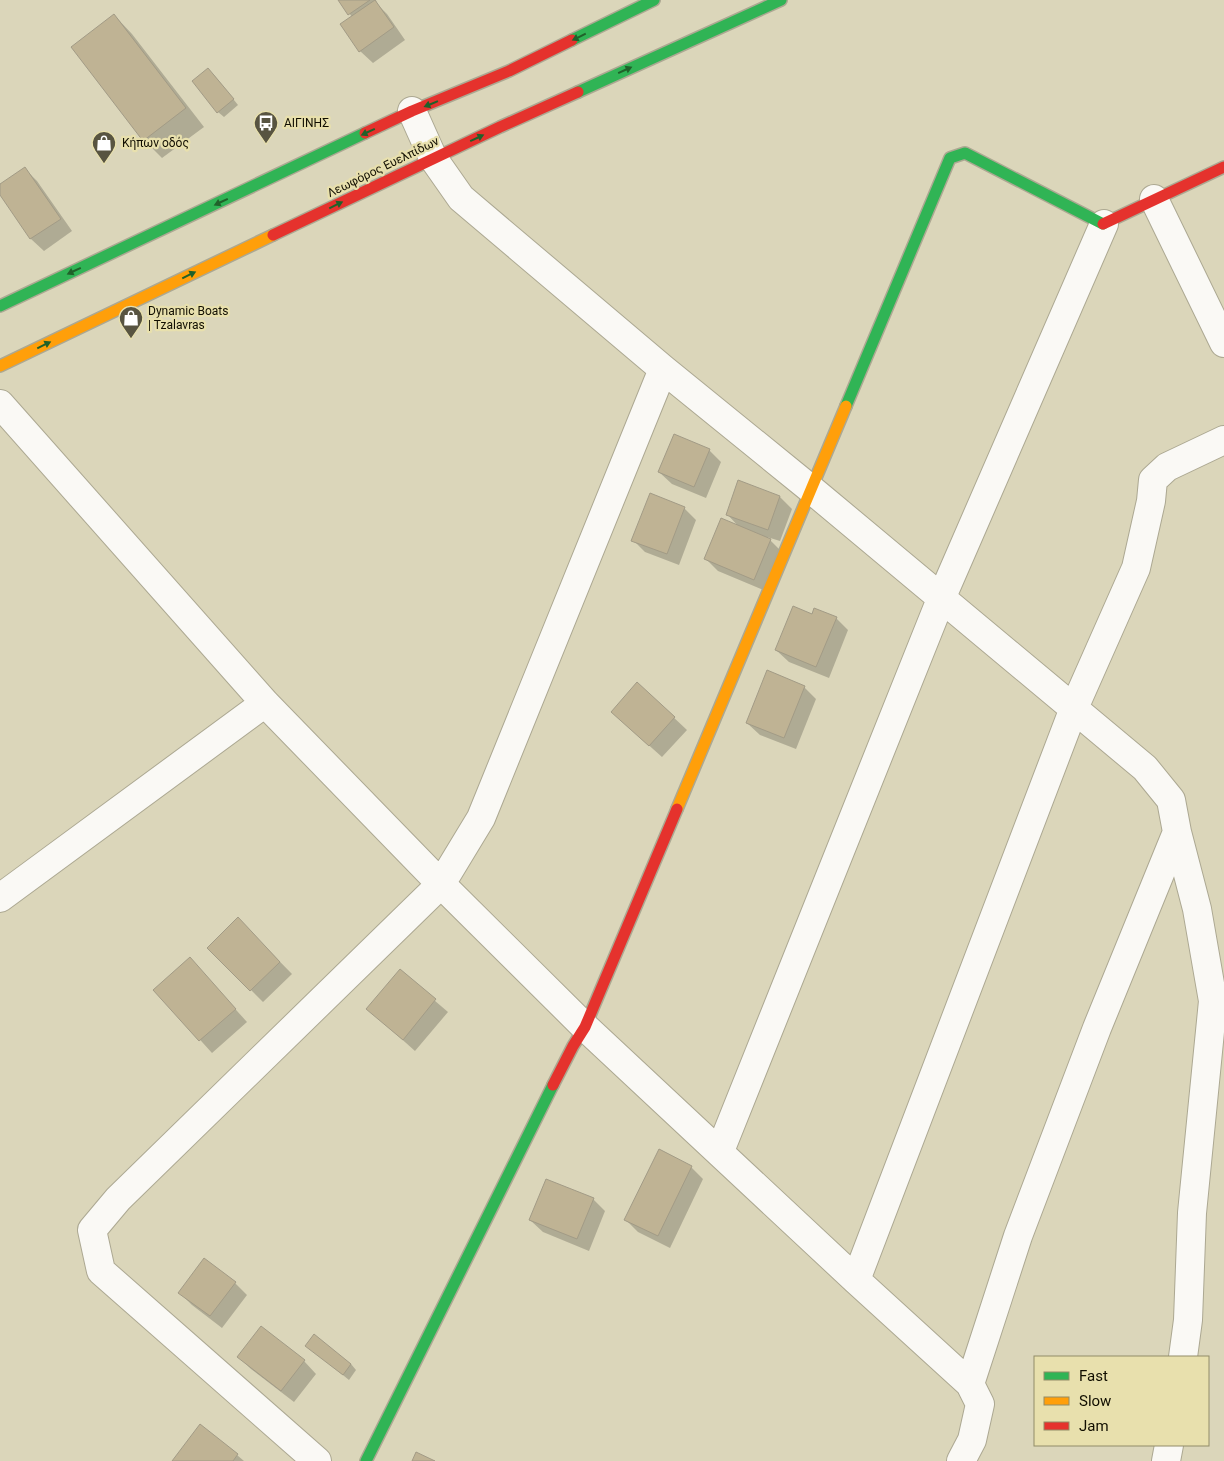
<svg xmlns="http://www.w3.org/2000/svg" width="1224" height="1461" font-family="Roboto,sans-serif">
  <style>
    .shadow { fill: #0003 }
    .building { fill: #bfb394; stroke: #a29b86 }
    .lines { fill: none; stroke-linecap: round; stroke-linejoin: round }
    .street-casing { stroke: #aca892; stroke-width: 30 }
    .fast-casing { stroke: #aca892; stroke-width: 14 }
    .slow-casing { stroke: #aca892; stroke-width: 14 }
    .jam-casing { stroke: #aca892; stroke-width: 14 }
    .street { stroke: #faf9f5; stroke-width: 28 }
    .fast { stroke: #30b455; stroke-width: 11 }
    .slow { stroke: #ff9f0a; stroke-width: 11 }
    .jam { stroke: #e5322d; stroke-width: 11 }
    .oneway { fill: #20612a }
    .labels { text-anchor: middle; stroke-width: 4.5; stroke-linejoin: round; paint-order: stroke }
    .poi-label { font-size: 12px; fill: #110e00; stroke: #e8e0ad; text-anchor: start }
    .street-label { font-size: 12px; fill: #110e00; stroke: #e8e0ad }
  </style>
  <rect width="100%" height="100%" fill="#dbd6ba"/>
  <!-- shadow -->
  <path class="shadow" d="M 340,0 L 376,0 L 377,4 L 387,14 L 405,40 L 373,63 L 360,51 L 352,17 Z
    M 114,15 L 132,34 L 204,127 L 162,158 L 144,140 Z
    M 214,75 L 238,105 L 224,117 L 218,112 Z
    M 25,169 L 37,181 L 72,231 L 44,251 L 31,239 L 0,193 L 0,186 Z
    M 709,450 L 721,462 L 706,498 L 672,484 L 659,472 Z
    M 780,497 L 792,509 L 780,541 L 767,537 L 782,552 L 766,591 L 718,571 L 705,558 L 739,527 L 727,514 Z
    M 684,508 L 696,520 L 679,565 L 645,552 L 633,540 Z
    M 812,616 L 836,618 L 848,630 L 829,678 L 789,662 L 776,650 Z
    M 638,684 L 687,730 L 662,757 L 625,724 Z
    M 804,687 L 816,699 L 796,749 L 760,735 L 747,723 Z
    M 238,919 L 292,974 L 263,1002 L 209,948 Z
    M 190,959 L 247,1022 L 212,1053 L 155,990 Z
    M 400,971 L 448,1012 L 415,1051 L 368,1009 Z
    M 691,1167 L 703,1179 L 670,1248 L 638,1232 L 626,1220 Z
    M 593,1199 L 605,1211 L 589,1251 L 543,1232 L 530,1220 Z
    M 235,1283 L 247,1295 L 222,1328 L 192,1305 L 180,1293 Z
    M 307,1346 L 351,1364 L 356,1370 L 349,1380 Z
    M 239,1357 L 304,1361 L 316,1374 L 294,1402 L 251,1369 Z
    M 237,1455 L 244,1461 L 174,1461 Z"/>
  <!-- building -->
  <path class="building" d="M 338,0 L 370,0 L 348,15 Z
    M 375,0 L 394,27 L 359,52 L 340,24 Z
    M 114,14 L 186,108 L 143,141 L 71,47 Z
    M 208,68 L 234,99 L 217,113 L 192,81 Z
    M 25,167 L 61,219 L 30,239 L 0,195 L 0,184 Z
    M 674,434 L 710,449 L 694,487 L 658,472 Z
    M 738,480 L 780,496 L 768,530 L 726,515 Z
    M 650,493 L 685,507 L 667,554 L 631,541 Z
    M 721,518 L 771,539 L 754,580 L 704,559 Z
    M 793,606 L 812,614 L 814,608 L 837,617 L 816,667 L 775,650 Z
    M 767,670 L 805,686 L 784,738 L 746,723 Z
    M 637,682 L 675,717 L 649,746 L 611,712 Z
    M 238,917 L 280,962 L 250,991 L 207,948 Z
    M 190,957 L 236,1009 L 199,1041 L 153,990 Z
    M 400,969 L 436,999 L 403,1040 L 366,1009 Z
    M 659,1149 L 692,1166 L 658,1236 L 624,1220 Z
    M 546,1179 L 594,1198 L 577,1239 L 529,1220 Z
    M 204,1258 L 236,1282 L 210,1316 L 178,1293 Z
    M 261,1326 L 305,1360 L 281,1391 L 237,1357 Z
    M 314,1334 L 351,1364 L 343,1375 L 305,1346 Z
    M 200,1424 L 238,1454 L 233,1461 L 172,1461 Z
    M 416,1452 L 435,1461 L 412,1461 Z"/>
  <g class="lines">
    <!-- street casing -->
    <g class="street-casing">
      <path id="street" d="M 412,111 L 433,158 L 461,198 L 663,369 L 812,490 L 1145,768 L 1171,800 L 1177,832 L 1197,909 L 1213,1001 L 1192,1213 L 1188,1320 L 1183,1357
        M 1154,199 L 1224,343
        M 0,404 L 265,703 L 441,884 L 585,1027 L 856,1280 L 970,1384 L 980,1404 L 972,1440 L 961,1461
        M 0,898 L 265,703
        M 720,1151 L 941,599 L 1104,224
        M 856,1280 L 1074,708 L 1136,568 L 1151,501 L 1153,480 L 1167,467 L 1224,440
        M 970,1384 L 1018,1236 L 1097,1028 L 1177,832
        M 317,1461 L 101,1271 L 92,1230 L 118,1199 L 441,884 L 481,818 L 663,369
        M 1166,1461 L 1169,1445"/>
    </g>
    <!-- fast casing -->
    <g class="fast-casing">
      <path id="fast" d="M 572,40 L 654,0
        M 578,92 L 781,0
        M 0,306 L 365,133
        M 846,406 L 950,158 L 965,153 L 1103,224
        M 366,1461 L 553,1085"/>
    </g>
    <!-- slow casing -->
    <g class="slow-casing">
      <path id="slow" d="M 0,366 L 273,235
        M 677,809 L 846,406"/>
    </g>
    <!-- jam casing -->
    <g class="jam-casing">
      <path id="jam" d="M 365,133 L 412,111 L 509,71 L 572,40
        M 1103,224 L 1224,167
        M 273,235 L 500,127 L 578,92
        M 553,1085 L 573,1046 L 585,1027 L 677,809"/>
    </g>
    <!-- street -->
    <use href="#street" class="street"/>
    <!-- fast -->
    <use href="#fast" class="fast"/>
    <!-- slow -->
    <use href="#slow" class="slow"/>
    <!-- jam -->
    <use href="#jam" class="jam"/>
  </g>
  <!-- one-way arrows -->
  <defs><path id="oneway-solid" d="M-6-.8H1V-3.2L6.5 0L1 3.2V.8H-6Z" transform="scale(1.25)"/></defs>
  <g class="oneway">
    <use href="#oneway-solid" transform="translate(579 37) rotate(154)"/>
    <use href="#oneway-solid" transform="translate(625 70) rotate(-24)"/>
    <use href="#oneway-solid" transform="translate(431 104) rotate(158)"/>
    <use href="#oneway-solid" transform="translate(368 132) rotate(155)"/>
    <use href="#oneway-solid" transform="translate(477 138) rotate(-25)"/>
    <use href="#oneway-solid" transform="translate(221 202) rotate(155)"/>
    <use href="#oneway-solid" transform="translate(336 205) rotate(-26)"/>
    <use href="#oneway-solid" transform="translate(74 271) rotate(155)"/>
    <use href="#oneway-solid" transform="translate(189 275) rotate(-26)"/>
    <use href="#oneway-solid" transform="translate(44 345) rotate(-26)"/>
  </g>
  <!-- icons -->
  <defs>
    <g id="bus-pin" transform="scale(1.25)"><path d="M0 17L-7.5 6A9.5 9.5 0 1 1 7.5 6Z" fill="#585441" stroke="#e8e0ad"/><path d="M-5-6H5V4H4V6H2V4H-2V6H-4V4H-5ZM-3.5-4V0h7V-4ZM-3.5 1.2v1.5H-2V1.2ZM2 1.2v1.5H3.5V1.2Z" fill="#fff"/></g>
    <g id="shop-pin" transform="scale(1.25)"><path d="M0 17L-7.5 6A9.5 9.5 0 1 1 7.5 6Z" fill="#585441" stroke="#e8e0ad"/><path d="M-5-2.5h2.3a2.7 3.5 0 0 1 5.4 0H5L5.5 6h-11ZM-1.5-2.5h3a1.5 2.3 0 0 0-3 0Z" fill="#fff"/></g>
  </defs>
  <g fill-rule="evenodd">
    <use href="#bus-pin" x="266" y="123"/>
    <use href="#shop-pin" x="104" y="143"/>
    <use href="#shop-pin" x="131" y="318"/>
  </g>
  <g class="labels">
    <!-- poi labels -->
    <g class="poi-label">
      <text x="284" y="127">ΑΙΓΙΝΗΣ</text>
      <text x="122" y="147">Κήπων οδός</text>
      <text x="148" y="315">Dynamic Boats<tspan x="148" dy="14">| Tzalavras</tspan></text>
    </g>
    <!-- street labels -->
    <g class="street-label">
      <text transform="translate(383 167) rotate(-26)" y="4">Λεωφόρος Ευελπίδων</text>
    </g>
  </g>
  <!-- legend -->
  <rect x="1034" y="1356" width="175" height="90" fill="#e8e0ad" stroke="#928c68"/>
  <rect x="1044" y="1372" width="25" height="8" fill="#30b455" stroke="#928c68"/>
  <text x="1079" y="1381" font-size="15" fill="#110e00">Fast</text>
  <rect x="1044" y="1397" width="25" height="8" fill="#ff9f0a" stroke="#928c68"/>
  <text x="1079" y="1406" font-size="15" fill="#110e00">Slow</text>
  <rect x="1044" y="1422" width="25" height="8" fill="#e5322d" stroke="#928c68"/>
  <text x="1079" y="1431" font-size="15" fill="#110e00">Jam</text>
</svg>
